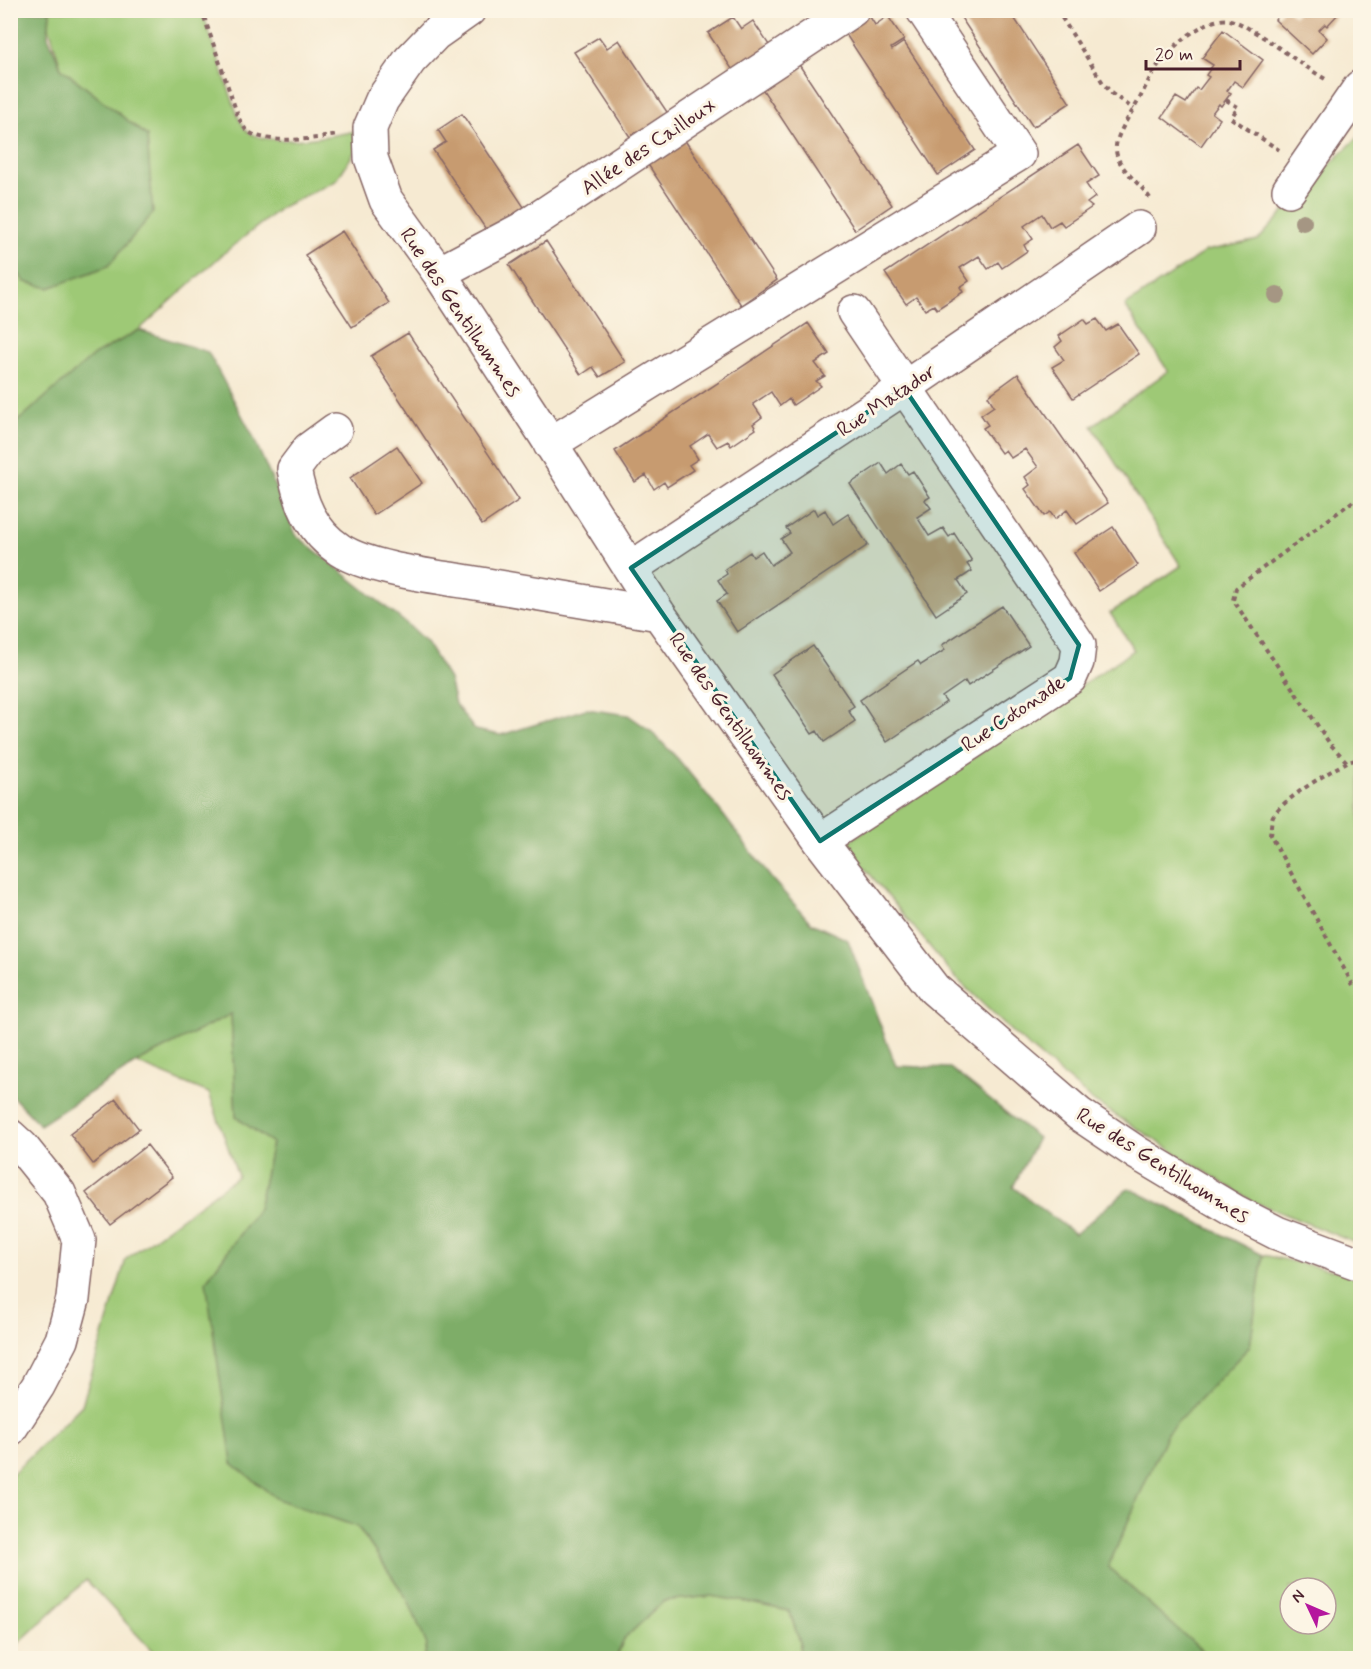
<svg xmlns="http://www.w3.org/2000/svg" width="1371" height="1669" font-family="Mynerve,sans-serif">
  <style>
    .green { fill: #9ec976; stroke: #747450; stroke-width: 1.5; fill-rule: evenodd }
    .forest { fill: #7ead67; stroke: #646649; stroke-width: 1.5 }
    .building { fill: #c79b6f }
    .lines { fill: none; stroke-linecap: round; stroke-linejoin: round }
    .minor-casing { stroke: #866665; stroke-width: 36 }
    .path { stroke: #866665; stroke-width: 4; stroke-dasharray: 4.5 4.5; stroke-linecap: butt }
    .minor { stroke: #fff; stroke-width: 33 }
    .tree { fill: #a59683 }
    .marked { fill: #0f766e; fill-opacity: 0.2; stroke: #0f766e; stroke-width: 4.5; stroke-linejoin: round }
    .labels { text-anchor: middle; stroke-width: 6; stroke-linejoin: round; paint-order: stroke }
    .street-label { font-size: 21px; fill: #4a1f2b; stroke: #fcf5e5 }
  </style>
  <rect width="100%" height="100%" fill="#fcf5e5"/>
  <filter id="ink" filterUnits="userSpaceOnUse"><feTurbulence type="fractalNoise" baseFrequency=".0167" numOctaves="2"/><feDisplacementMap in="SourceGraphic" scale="12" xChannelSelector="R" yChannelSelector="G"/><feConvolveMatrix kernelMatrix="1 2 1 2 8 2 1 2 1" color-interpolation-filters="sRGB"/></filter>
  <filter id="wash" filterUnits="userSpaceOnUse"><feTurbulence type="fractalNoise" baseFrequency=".008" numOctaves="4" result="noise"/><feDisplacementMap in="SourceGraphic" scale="24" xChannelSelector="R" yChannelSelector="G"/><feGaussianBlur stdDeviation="1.35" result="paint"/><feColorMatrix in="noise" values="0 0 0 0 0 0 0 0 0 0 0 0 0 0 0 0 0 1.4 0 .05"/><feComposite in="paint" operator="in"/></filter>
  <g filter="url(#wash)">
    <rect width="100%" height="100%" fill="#f6ead2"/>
    <!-- green -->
    <path class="green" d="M 50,11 L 199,11 L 203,14 L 239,119 C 242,123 244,128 247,131 C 270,150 343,134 370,128 L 336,181 L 282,207 L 224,253 L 139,330 L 94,355 L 11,427 L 11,264 L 25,282 L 147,136 L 61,68 L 49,27 Z
      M 1360,135 L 1360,1245 L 1252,1201 L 1093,1101 L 1014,1034 L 954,976 L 845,844 L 1134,650 L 1110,613 L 1181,566 L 1092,426 L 1168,371 L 1125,306 L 1206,251 L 1258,240 L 1306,188 Z
      M 231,1013 L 236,1117 L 272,1143 L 258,1209 L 206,1281 L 323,1514 L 358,1527 L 408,1600 L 427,1645 L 424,1658 L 159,1658 L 86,1580 L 11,1650 L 11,1475 L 82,1405 L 126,1259 L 238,1176 L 209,1093 L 136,1063 Z
      M 1263,1255 L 1360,1276 L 1360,1658 L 1210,1658 L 1108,1567 L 1167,1433 L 1250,1346 ZM 1290,1588 L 1326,1588 L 1326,1624 L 1290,1624 Z
      M 711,1596 L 741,1601 L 789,1611 L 800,1642 L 799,1658 L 616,1658 L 624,1639 L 664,1601 Z"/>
    <!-- forest -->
    <path class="forest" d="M 10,11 L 50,11 L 48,36 L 61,68 L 147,136 L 153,213 L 108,266 L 49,288 L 25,282 L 11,264 Z
      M 139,330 L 208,352 L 252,434 L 296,535 L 407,624 L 426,642 L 449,679 L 455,704 L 475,730 L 501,735 L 586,709 L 628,715 L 651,731 L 678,759 L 721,812 L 771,878 L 811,923 L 848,940 L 896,1066 L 950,1068 L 1038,1138 L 1013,1187 L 1075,1234 L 1129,1188 L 1263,1255 L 1250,1346 L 1167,1433 L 1108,1567 L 1210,1658 L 799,1658 L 800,1642 L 789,1611 L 741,1601 L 711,1596 L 664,1601 L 624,1639 L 616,1658 L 424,1658 L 427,1645 L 408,1600 L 358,1527 L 277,1499 L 232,1463 L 206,1281 L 258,1209 L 272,1143 L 236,1117 L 231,1014 L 136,1063 L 40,1125 L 11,1095 L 11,427 L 94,355 Z"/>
    <g id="blocks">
      <!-- building -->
      <path class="building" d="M 956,10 L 1009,10 L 1070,103 L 1033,127 Z
        M 1283,10 L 1287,10 L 1294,16 L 1300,10 L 1340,12 L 1327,26 L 1325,24 L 1319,30 L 1327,38 L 1312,54 L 1275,20 Z
        M 868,14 L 875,25 L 888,16 L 904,40 L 891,48 L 892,50 L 904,42 L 975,150 L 938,175 L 843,30 Z
        M 733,17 L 741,29 L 753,21 L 777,57 L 740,81 L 708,33 Z
        M 1223,30 L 1263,60 L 1243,87 L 1234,81 L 1227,91 L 1231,93 L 1221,106 L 1219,104 L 1212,113 L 1220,119 L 1201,146 L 1162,117 L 1176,97 L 1186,103 L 1196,88 L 1199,90 L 1209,77 L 1206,75 L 1213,65 L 1202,58 Z
        M 599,37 L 607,48 L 619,40 L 675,124 L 638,149 L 574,52 Z
        M 796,60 L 892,205 L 855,230 L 759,84 Z
        M 462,114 L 526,210 L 489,234 L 433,150 L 446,142 L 438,130 Z
        M 682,136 L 777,280 L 741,305 L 645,160 Z
        M 1078,145 L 1099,176 L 1086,184 L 1095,197 L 1087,203 L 1092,207 L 1064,226 L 1060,221 L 1050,227 L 1042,214 L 1024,226 L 1033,239 L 1024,245 L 1027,251 L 1002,268 L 998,262 L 988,269 L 979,256 L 960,268 L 969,281 L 960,287 L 963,292 L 937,309 L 934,305 L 925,310 L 916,297 L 906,304 L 885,273 Z
        M 342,231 L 389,303 L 352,327 L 305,255 Z
        M 546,241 L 625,362 L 600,377 L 593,367 L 581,375 L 509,265 Z
        M 1084,319 L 1088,324 L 1097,319 L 1106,331 L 1118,324 L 1139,354 L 1073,398 L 1052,367 L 1064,360 L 1055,347 L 1062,341 L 1059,336 Z
        M 808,323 L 829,354 L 815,363 L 825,376 L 816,381 L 821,386 L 793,405 L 789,399 L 780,406 L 771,392 L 753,404 L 762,417 L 753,424 L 756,429 L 731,446 L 728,441 L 717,447 L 708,434 L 690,446 L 698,459 L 689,465 L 693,470 L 667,487 L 664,482 L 654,489 L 646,475 L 635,482 L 615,451 Z
        M 408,333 L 519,500 L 482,525 L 371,356 Z
        M 1018,374 L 1108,503 L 1077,524 L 1067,510 L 1055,519 L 1050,512 L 1044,516 L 1025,489 L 1030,485 L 1025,477 L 1038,467 L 1025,449 L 1011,458 L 1005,450 L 1001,453 L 983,428 L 988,425 L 981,415 L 994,406 L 988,396 Z
        M 397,446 L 422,483 L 374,515 L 350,478 Z
        M 881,463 L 888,474 L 901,464 L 908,474 L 913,471 L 930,497 L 925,500 L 931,508 L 917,517 L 929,536 L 943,528 L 949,537 L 954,533 L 972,561 L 967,564 L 972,571 L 958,580 L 967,594 L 936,615 L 850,484 Z
        M 814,509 L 817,515 L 825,510 L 833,524 L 848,514 L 868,545 L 737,632 L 717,601 L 727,594 L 718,580 L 727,574 L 725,569 L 750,552 L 753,557 L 762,551 L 771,565 L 790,552 L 781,539 L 790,533 L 786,528 Z
        M 1113,527 L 1138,565 L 1099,591 L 1074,553 Z
        M 1002,606 L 1029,646 L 968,686 L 965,681 L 942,697 L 946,702 L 887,742 L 860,700 L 918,661 L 921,665 L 945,650 L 942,645 Z
        M 813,646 L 854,706 L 848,710 L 855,721 L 824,742 L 817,731 L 812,734 L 772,674 Z
        M 116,1099 L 139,1129 L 93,1164 L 70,1134 Z
        M 147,1145 L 172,1177 L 110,1224 L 86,1193 Z"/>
    </g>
  </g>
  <g filter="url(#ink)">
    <use href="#blocks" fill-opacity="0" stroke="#866665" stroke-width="1.5"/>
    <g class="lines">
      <!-- minor casing -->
      <g class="minor-casing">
        <path id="minor" d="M 469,10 L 435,34 L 410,60 L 382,100 L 370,128 L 371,158 L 386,200 L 439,273 L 544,433 L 659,614 L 820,841 L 934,989 L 1079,1114 L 1137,1153 L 1234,1211 L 1277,1233 L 1360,1264
          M 1289,190 L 1360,87
          M 439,273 L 522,229 L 852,10
          M 335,430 L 309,449 L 294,469 C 300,502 311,531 340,550 C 370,569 433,576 469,582 C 532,593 596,603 659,614
          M 550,444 L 1019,154 L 923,10
          M 631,568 L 904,388 L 1139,228
          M 820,841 L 1070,678 L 1077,662 L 1079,645 L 854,312
          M 10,1136 L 22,1147 L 59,1193 L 79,1240 L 73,1299 L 62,1340 L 38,1386 L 10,1429"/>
      </g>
      <!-- path -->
      <path class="path" d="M 199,10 L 203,14 L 239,119 C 242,123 244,128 247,131 C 265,145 316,139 337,135
        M 1057,10 L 1103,83 L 1112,94 L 1134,109
        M 1226,100 L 1238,107 L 1231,118 L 1279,150
        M 1150,198 C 1140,183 1117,168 1116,150 C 1114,138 1130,115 1136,105 C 1142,95 1146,85 1151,76 C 1163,54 1203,15 1230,20 C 1240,22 1249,29 1258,34 C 1282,49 1303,66 1327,80
        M 1360,496 L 1236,588 L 1233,600 L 1330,744 L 1347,762 L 1360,759
        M 1347,762 C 1329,772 1283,799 1273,816 C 1271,820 1271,829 1270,835 L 1353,985"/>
      <!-- minor -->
      <use href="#minor" class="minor"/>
    </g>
    <!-- trees -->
    <g class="tree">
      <circle cx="1303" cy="222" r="9"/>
      <circle cx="1277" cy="295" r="9"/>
    </g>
  </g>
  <!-- marked area -->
  <path class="marked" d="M 904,388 L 1079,645 L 1070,678 L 820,841 L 631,568 Z"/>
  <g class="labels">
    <!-- street labels -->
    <g class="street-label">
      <text transform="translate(648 146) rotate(-34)" y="7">Allée des Cailloux</text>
      <text transform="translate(461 312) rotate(56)" y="7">Rue des Gentilhommes</text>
      <text transform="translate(886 400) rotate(-34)" y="7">Rue Matador</text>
      <text transform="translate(1013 713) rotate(-34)" y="7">Rue Cotonade</text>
      <text transform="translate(731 716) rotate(55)" y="7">Rue des Gentilhommes</text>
      <text transform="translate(1163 1165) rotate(32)" y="7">Rue des Gentilhommes</text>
    </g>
  </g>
  <!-- margin -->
  <rect width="1371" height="1669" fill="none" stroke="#fcf5e5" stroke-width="36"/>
  <!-- north arrow -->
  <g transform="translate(1308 1606) rotate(314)"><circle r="28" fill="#fcf5e5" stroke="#b59f9b" stroke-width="1.5"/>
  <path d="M0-4.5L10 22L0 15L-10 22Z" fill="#b5179e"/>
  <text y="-9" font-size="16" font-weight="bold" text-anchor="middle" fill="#4a1f2b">N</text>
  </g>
  <!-- scale -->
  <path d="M1146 60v9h94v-9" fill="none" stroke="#4a1f2b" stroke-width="3"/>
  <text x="1155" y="60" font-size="18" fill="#4a1f2b" stroke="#fcf5e5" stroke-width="4.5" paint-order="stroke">20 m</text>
</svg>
